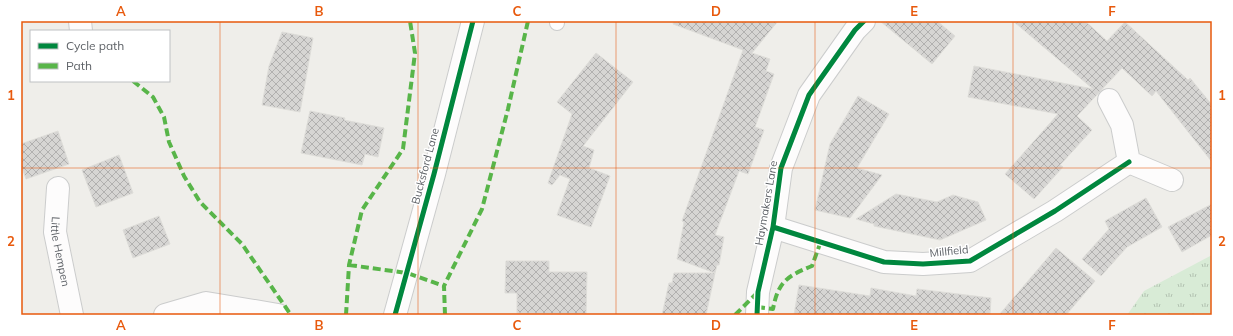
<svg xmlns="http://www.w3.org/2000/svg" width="1233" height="336" font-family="Mulish,sans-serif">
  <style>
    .grass { fill: url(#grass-tufts) }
    .building { fill: url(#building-cross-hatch); stroke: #deddd9 }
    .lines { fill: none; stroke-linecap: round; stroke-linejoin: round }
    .service-casing { stroke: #cbcccc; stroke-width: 16 }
    .minor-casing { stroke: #cbcccc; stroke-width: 24 }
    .service { stroke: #fdfcfc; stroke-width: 14 }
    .minor { stroke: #fdfcfc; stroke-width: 22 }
    .quiet { stroke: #58b549; stroke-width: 4; stroke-dasharray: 8 4; stroke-linecap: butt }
    .cycleway-casing { stroke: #fff; stroke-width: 8 }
    .cycleway { stroke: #00873e; stroke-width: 5 }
    .grid { fill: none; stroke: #e8590c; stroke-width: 1; stroke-opacity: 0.55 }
    .labels { text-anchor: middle; stroke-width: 3; stroke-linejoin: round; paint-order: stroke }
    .street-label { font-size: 11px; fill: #5f6368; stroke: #fff }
    .neatline { fill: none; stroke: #e8590c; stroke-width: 1.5 }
    .grid-label { font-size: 13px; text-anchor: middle; font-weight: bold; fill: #e8590c }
  </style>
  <defs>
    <pattern id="grass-tufts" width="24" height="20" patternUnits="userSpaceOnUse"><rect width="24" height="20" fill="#d8ebd6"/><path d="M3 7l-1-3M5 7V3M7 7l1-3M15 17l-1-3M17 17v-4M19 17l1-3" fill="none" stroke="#b2c2b1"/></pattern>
    <pattern id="building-cross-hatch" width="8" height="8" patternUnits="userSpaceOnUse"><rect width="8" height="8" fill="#d6d5d3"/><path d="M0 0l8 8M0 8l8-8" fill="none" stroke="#b1b0af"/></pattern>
  </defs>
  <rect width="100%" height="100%" fill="#efeeea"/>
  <!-- grass -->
  <path class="grass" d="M 1212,255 L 1212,315 L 1127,315 L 1144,291 Z"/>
  <!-- building -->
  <path class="building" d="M 674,21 L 778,21 L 752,53 L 770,59 L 766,71 L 774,74 L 755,127 L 764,130 L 748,174 L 739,171 L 715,235 L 724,237 L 719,265 L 717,265 L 715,273 L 677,259 L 684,222 L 682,221 L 743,50 L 673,24 Z
    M 880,21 L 937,21 L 955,36 L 932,64 Z
    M 1013,21 L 1085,21 L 1107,41 L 1125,22 L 1188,80 L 1190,78 L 1212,105 L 1212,162 L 1156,91 L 1152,96 L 1122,68 L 1077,116 L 1092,130 L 1060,165 L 1063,167 L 1034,199 L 1005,174 L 1058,114 L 968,97 L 974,66 L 1093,89 Z
    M 282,32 L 313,38 L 300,112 L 262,105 L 269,66 Z
    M 596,53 L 633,82 L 583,146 L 594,150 L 589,168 L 610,176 L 591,227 L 557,215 L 570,179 L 560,175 L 552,185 L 548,183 L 572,114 L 557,102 Z
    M 858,96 L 889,114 L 857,168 L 882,175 L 850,218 L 815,210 L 830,144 Z
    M 310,111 L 345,118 L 344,120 L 384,128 L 378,157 L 365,154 L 362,165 L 301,153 Z
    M 58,131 L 69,164 L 26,179 L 21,165 L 21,144 Z
    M 119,155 L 133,193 L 96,207 L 82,170 Z
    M 896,194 L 937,202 L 953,195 L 978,202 L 986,220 L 940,240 L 874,226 L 874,224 L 856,219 Z
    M 1146,198 L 1162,227 L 1127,247 L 1101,276 L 1082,259 L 1109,229 L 1105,221 Z
    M 1212,204 L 1212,235 L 1182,252 L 1168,227 Z
    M 159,216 L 170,244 L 133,258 L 123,230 Z
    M 1056,248 L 1095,281 L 1066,315 L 999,315 Z
    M 506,261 L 549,261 L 549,272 L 587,272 L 586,314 L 517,313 L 517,293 L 505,293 Z
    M 674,273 L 715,273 L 706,315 L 662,315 L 669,283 L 672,283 Z
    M 799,285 L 870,296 L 871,288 L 916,296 L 917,289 L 991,298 L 990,315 L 794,315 Z"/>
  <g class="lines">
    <!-- service casing -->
    <g class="service-casing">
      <path id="service" d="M 557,21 L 557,23"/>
    </g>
    <!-- minor casing -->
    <g class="minor-casing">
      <g id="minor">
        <path d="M 80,21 L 81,31"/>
        <path d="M 1109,100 L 1122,125 L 1129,162 L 1172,180"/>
        <path id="s1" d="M 58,188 L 55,232 L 72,315"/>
        <path d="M 773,227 L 884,262 L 923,264 L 970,261 L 1055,211 L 1129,162"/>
        <path d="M 165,315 L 206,303 L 278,315"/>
        <path d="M 395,315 L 434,174 L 473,21"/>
        <path d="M 757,315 L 758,292 L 773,227 L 781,168 L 809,95 L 855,30 L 864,21"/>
      </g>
    </g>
    <!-- service -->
    <use href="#service" class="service"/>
    <!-- minor -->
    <use href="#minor" class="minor"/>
    <!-- quiet -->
    <path class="quiet" d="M 133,81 L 153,97 L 164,117 L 169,142 L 184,176 L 200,202 L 242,244 L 291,315
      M 349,265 L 407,273 L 444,286
      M 757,307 L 773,309 C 778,282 787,276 812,266 L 821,241
      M 346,315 L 349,265 L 362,210 L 403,149 L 415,53 L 410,21
      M 445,315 L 444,286 L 482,209 L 508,109 L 528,21
      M 735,315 L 758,292"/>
    <!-- cycleway casing -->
    <g class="cycleway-casing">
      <path id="cycleway" d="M 773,227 L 884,262 L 923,264 L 970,261 L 1055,211 L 1129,162
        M 395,315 L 434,174 L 473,21
        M 757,315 L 758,292 L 773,227 L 781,168 L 809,95 L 855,30 L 864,21"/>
    </g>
    <!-- cycleway -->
    <use href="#cycleway" class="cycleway"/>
  </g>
  <!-- grid -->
  <path class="grid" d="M 220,21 L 220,315M 418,21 L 418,315M 616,21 L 616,315M 815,21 L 815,315M 1013,21 L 1013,315M 21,168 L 1212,168"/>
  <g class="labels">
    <!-- street labels -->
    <g class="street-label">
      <text transform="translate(425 166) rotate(-75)" y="4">Bucksford Lane</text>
      <text transform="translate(766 203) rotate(-80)" y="4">Haymakers Lane</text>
      <text transform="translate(949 251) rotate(-6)" y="4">Millfield</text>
      <text dy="4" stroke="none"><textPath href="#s1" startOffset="64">Little Hempen</textPath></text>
    </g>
  </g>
  <!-- border -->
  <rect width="1233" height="336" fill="none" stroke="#ffffff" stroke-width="44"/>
  <!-- legend -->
  <rect x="30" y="30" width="140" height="52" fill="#ffffff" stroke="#bfc1c3"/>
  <rect x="38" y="43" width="20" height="6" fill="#00873e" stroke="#bfc1c3"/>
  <text x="66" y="50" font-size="12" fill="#5f6368">Cycle path</text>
  <rect x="38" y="63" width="20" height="6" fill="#58b549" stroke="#bfc1c3"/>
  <text x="66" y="70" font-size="12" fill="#5f6368">Path</text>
  <rect x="22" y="22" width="1189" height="292" class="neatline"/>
  <g class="grid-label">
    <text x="121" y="16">A</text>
    <text x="319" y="16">B</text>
    <text x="517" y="16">C</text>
    <text x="716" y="16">D</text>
    <text x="914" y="16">E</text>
    <text x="1112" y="16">F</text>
    <text x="11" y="100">1</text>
    <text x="1222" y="100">1</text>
    <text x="11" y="246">2</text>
    <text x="1222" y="246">2</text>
    <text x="121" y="330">A</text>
    <text x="319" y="330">B</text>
    <text x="517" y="330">C</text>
    <text x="716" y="330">D</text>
    <text x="914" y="330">E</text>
    <text x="1112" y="330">F</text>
  </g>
</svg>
